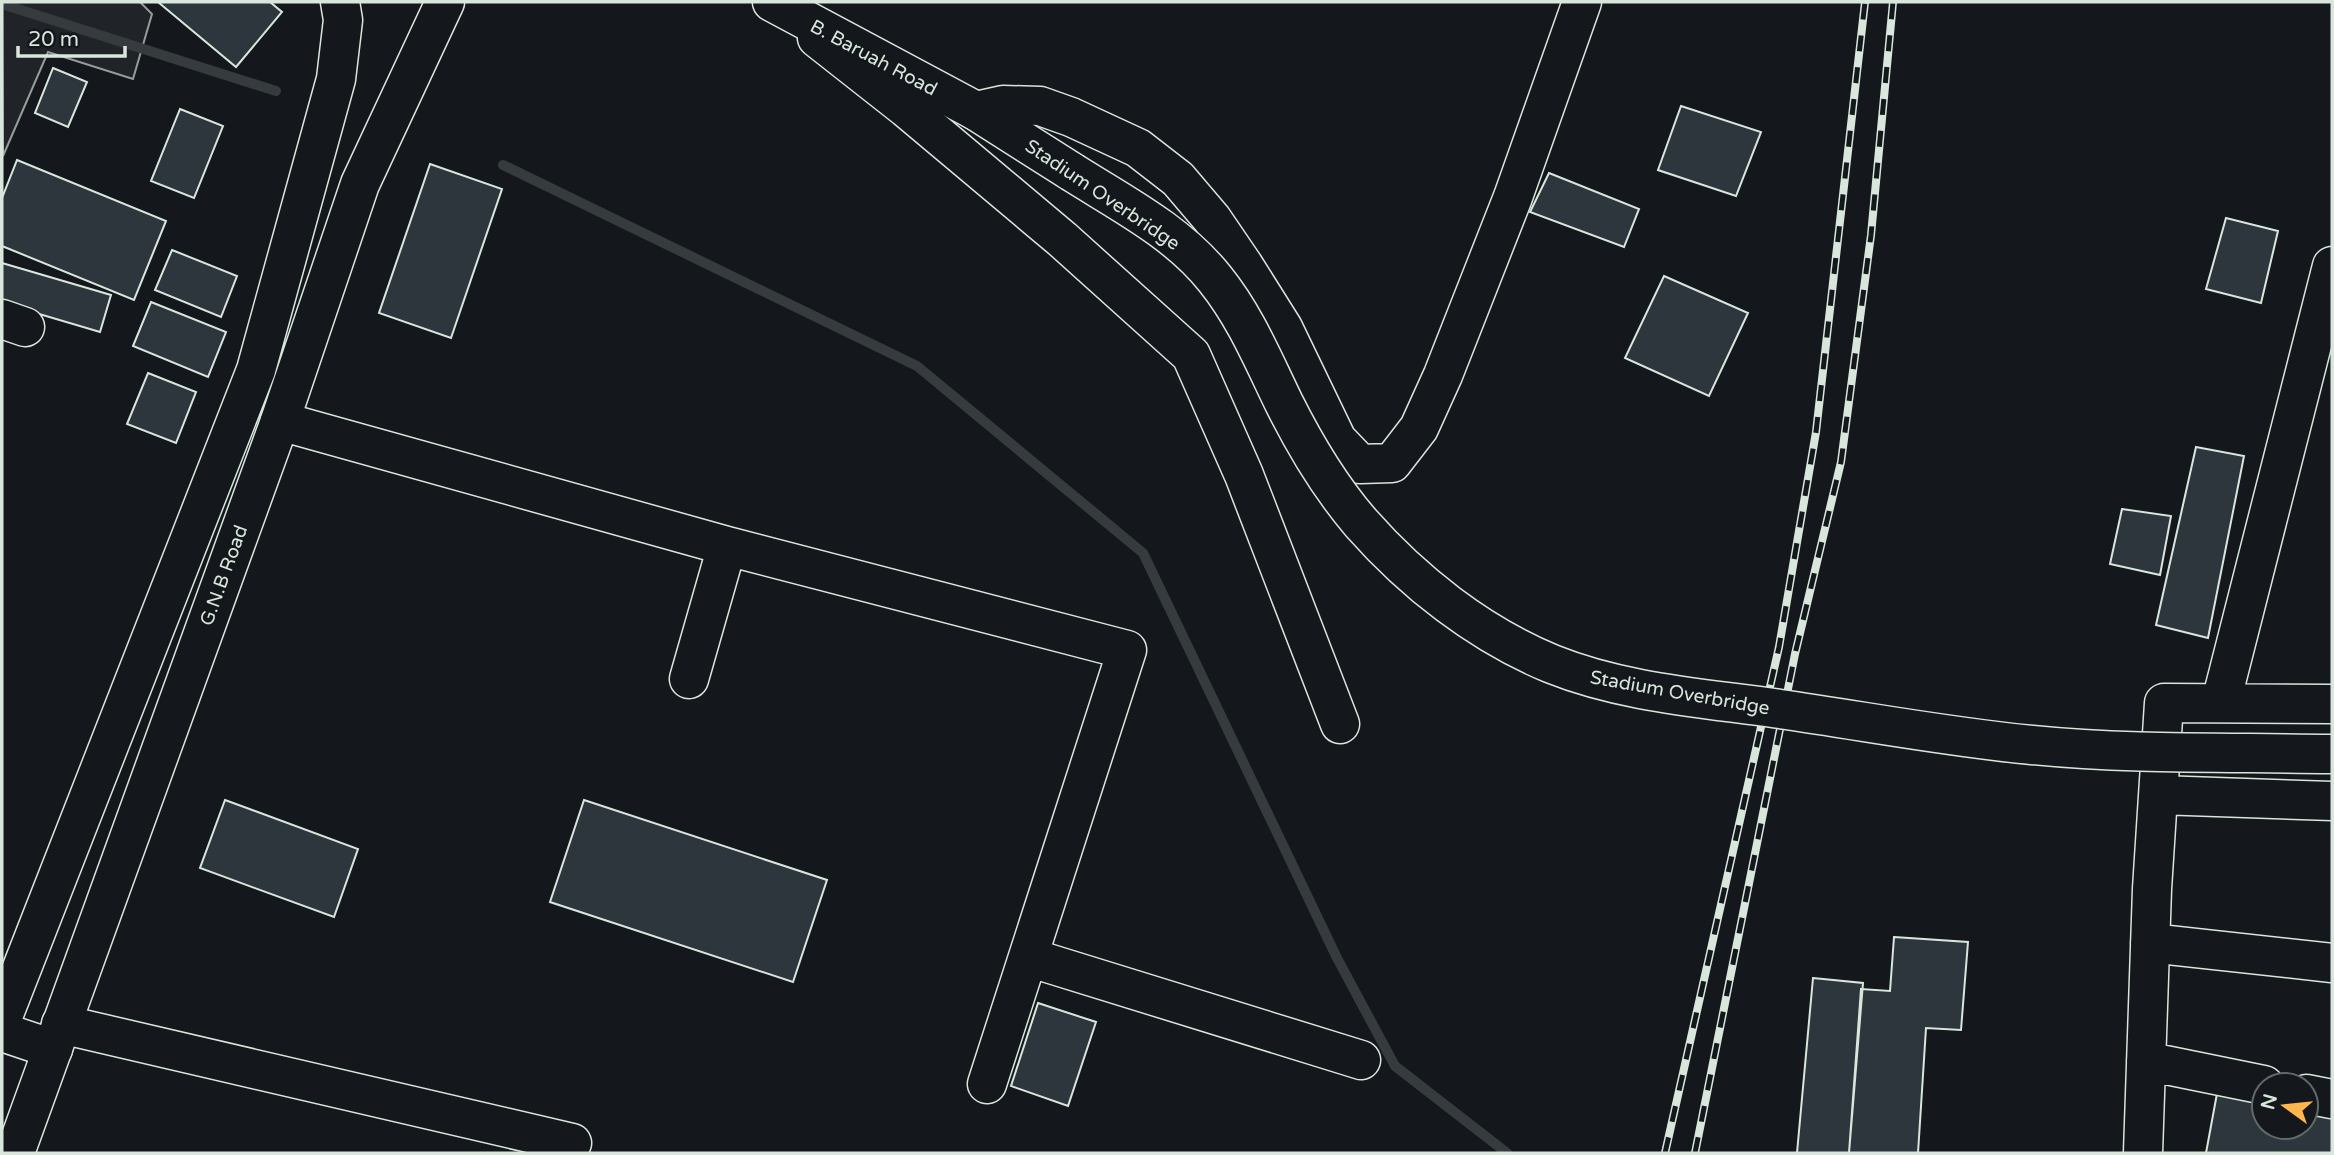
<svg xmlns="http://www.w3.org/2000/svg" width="2334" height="1155" font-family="'Varela Round',sans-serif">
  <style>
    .green { fill: #202428; stroke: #939e99; stroke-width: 2 }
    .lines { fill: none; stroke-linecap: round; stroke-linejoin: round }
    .stream { stroke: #363b3e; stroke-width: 10 }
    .building { fill: #2c363c; stroke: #d8e6dc; stroke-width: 2 }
    .minor-casing { stroke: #d8e6dc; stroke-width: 41 }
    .major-casing { stroke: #d8e6dc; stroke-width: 41 }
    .minor { stroke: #14181c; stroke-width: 38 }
    .major { stroke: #14181c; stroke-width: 38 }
    .rail-casing { stroke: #d8e6dc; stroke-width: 8 }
    .rail { stroke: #14181c; stroke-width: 5; stroke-dasharray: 16; stroke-linecap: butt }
    .major-bridge-casing { stroke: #d8e6dc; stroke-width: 41; stroke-linecap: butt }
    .major-bridge { stroke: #14181c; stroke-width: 38 }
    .labels { text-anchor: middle; stroke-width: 5; stroke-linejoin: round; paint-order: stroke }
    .street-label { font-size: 19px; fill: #d8e6dc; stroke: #14181c }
  </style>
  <rect width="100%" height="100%" fill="#14181c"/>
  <!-- green -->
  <path class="green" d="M 2,2 L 140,2 L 152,14 L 133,79 L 48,52 L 3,156 Z"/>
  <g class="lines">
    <!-- stream -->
    <path class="stream" d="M 2,4 L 276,91
      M 503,165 L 917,366 L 1143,553 L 1337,958 L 1395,1066 L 1507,1153"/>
  </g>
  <!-- building -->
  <path class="building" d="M 158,2 L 270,2 L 282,12 L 236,67 Z
    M 53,68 L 87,82 L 68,127 L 35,113 Z
    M 1681,106 L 1761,132 L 1736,196 L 1658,170 Z
    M 180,109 L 223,126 L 194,198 L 151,181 Z
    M 17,160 L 166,221 L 134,300 L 2,246 L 2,198 Z
    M 430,164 L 502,189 L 451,338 L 379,313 Z
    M 1549,173 L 1639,209 L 1624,247 L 1530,212 Z
    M 2226,218 L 2278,231 L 2261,303 L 2206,289 Z
    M 172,250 L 237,276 L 221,317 L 155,290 Z
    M 2,263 L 111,295 L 100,332 L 2,303 Z
    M 1664,276 L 1748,313 L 1709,396 L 1625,358 Z
    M 151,302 L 226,332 L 208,377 L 133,346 Z
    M 148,373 L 196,392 L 176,443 L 127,424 Z
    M 2196,447 L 2244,456 L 2208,638 L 2156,625 Z
    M 2122,509 L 2171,516 L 2160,575 L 2110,564 Z
    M 225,800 L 358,849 L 334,917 L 200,868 Z
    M 584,800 L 827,880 L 793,982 L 550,902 Z
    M 1894,937 L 1968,942 L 1961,1030 L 1926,1028 L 1918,1153 L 1849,1153 L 1861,989 L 1890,991 Z
    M 1813,978 L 1863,983 L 1849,1153 L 1797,1153 Z
    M 1038,1003 L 1096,1022 L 1068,1106 L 1011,1086 Z
    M 2218,1088 L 2264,1096 L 2264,1127 L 2306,1127 L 2306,1104 L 2332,1109 L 2332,1153 L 2206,1153 Z"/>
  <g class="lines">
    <!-- minor casing -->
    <g class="minor-casing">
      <path id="minor" d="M 817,38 L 906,108 L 1062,239 L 1191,355 L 1244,475 L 1340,724
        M 976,111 L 1003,105 L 1040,106 L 1071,117 L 1138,148 L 1178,179 L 1212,219 L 1244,266 L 1283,328 L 1337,440 L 1360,464 L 1392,463 L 1419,428 L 1443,375 L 1513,197 L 1582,2
        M 2,319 L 25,327
        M 280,421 L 727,546 L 1127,650 L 987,1084
        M 689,679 L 727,546
        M 2221,702 L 2332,266
        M 2159,795 L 2332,801
        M 2150,943 L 2332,963
        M 1028,957 L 1361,1060
        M 61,1024 L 572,1143
        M 2,1032 L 53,1049
        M 2146,1061 L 2264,1085
        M 2306,1094 L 2332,1099
        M 2143,1153 L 2152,889 L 2164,703 L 2332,704"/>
    </g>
    <!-- major casing -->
    <g class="major-casing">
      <path id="major" d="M 772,2 L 976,111 L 1072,172
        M 2,1019 L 256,370 L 336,79 L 343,20 L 340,2
        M 15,1153 L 280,421 L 360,184 L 445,2"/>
    </g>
    <!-- minor -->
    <use href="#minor" class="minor"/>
    <!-- major -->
    <use href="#major" class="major"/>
    <!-- rail casing -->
    <g class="rail-casing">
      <path id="rail" d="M 1665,1153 L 1779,647 L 1816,432 L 1865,2
        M 1695,1153 L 1795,654 L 1841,462 L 1871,235 L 1893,2"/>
    </g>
    <!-- rail -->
    <use href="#rail" class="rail"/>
    <!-- major-bridge casing -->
    <g class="major-bridge-casing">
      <path id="major-bridge" d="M 1072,172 C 1121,203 1178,232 1215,279 C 1245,316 1263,360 1284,403 C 1305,445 1330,487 1361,523 C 1413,582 1479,634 1552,664 C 1624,693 1704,698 1780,709 C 1864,721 1948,737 2032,745 C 2131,755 2233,752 2332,754"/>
    </g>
    <!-- major-bridge -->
    <use href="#major-bridge" class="major-bridge"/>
  </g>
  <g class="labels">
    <!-- street labels -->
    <g class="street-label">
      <text transform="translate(874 57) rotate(28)" y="7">B. Baruah Road</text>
      <text transform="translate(1103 194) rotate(34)" y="7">Stadium Overbridge</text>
      <text transform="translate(223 575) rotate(-70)" y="7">G.N.B Road</text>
      <text transform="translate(1680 692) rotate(10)" y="7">Stadium Overbridge</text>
    </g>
  </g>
  <!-- border -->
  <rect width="2334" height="1155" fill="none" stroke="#d8e6dc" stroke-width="7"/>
  <!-- north arrow -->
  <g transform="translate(2285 1106) rotate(285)"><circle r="33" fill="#14181c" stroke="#626a69" stroke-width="2"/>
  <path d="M0-5L12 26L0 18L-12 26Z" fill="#ffb74d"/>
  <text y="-10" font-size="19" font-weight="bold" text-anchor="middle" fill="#d8e6dc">N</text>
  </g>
  <!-- scale -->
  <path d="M18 46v10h107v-10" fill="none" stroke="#d8e6dc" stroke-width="3.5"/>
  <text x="28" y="46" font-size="21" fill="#d8e6dc" stroke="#14181c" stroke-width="5" paint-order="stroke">20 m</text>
</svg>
